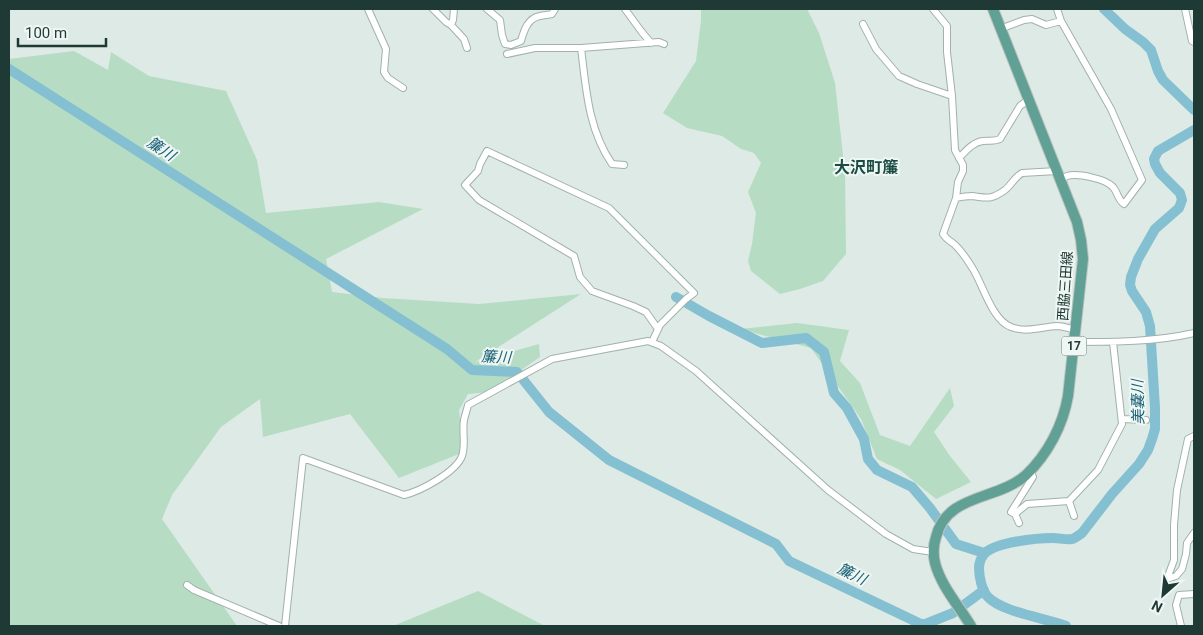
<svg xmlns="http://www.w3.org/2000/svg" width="1203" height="635" font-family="Roboto,'Noto Sans JP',sans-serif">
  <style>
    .green { fill: #b6dcc3 }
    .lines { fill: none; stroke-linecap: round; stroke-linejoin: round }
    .river { stroke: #84c0d1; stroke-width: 10 }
    .minor-casing { stroke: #a1b1ac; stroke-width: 8 }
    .primary-casing { stroke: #bcc4c2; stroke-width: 12 }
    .minor { stroke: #fff; stroke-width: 6 }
    .primary { stroke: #61a094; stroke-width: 10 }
    .labels { text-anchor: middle; stroke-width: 4; stroke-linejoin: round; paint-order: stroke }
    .shield { fill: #eef7f3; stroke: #5d726d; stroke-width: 1 }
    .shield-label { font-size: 12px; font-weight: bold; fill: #1f3934 }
    .street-label { font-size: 14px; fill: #1f3934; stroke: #eef7f3 }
    .water-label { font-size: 15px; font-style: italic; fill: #196075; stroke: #eef7f3 }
    .quarter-label { font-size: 16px; font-weight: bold; fill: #1b4b43; stroke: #eef7f3 }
  </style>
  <rect width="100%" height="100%" fill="#deeae5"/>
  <!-- green -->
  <path class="green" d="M 701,9 L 807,9 L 819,33 L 835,83 L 845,173 L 846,254 L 823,281 L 800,289 L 780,294 L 751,271 L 748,261 L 752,244 L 756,213 L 748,192 L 761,163 L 754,153 L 741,149 L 722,136 L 687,128 L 663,113 L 696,61 L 701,21 Z
    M 74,51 L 108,70 L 111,52 L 149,76 L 226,91 L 257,160 L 266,213 L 379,202 L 423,209 L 326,259 L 332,292 L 383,298 L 479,304 L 581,294 L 475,362 L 539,344 L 540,357 L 489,392 L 468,394 L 459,410 L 464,452 L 399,478 L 350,414 L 263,437 L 260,399 L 221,427 L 172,495 L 162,519 L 237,626 L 9,626 L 9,59 Z
    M 797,323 L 849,330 L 840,361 L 860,383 L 880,435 L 910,446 L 950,388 L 954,406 L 934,432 L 950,456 L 971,482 L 936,499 L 900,470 L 877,459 L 861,419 L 811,348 L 740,329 Z
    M 478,591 L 545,626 L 393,626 Z"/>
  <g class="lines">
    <!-- river -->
    <path class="river" d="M 1104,9 L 1125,29 L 1143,42 L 1151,50 L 1158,71 L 1163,80 L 1194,110
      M 9,69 L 447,349 L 472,370 L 517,372 L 549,412 L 609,460 L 776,544 L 789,561 L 923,625 L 953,613 L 984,590
      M 676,297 L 709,316 L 762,343 L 806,338 L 824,352 L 834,393 L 847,408 L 864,439 L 868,459 L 877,470 L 912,487 L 930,508 L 956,544 L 984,553
      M 1066,626 C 1045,618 1002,612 988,597 C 982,591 979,577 979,568 C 979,564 981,558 984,554 C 995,542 1037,538 1053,538 C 1059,538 1066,540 1072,539 C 1076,538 1079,535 1082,533 L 1112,494 L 1139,464 L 1148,450 L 1152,439 L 1155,429 L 1155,408 L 1150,326 L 1146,312 L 1132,291 L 1130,285 L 1131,277 L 1138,259 L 1155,229 L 1179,208 L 1182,200 L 1180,193 L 1160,173 L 1155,164 L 1154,159 L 1158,151 L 1194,130"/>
    <!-- minor casing -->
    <g class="minor-casing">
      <path id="minor" d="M 368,9 L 386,49 L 384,72 L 388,78 L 403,88
        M 433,9 L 446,22 L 451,25 L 453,20 L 454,9
        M 487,9 L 500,20 L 502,35 L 505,44 L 511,45 L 521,41 C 524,30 528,18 540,16 C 544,15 548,15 552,14 L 555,9
        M 625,9 L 641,31 L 651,43
        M 933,9 L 947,26 L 947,52 L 952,96 L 955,150 L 963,165 L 963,171 L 958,182 L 956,198 L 943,234 C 947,240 949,240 954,244 C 962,251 968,261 973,269 C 983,285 992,320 1011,327 C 1027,333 1041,327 1057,326 C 1063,326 1070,329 1076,330
        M 1057,9 L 1061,21 L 1111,109 L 1142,180 L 1124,204 C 1118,200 1118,193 1113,187 C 1106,179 1078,173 1067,176 C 1065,177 1063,178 1060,180
        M 1185,9 L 1192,41 L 1194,42
        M 863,24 L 876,49 L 899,76 L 917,84 L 952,96
        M 451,25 L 464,39 L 467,48
        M 1000,29 L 1024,20 L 1032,19 L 1046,25 L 1061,21
        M 581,48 C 586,88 588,129 612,164 L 624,165
        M 507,54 L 535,48 L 581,48 L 659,42 L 664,44
        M 959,158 C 966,151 973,142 983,141 C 989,140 994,142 1000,139 L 1020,106 L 1028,100
        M 956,198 C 961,197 967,196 972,196 C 988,198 991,200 1005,190 C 1011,185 1015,177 1022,173 L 1057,171
        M 652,342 L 660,325 L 686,299 L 694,293 L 609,208 L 487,151 L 480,164 L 478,171 L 465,185 L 479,200 L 574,256 L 580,277 L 592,291 L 633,306 L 646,312 L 658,329
        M 1074,342 C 1114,342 1155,342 1194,333
        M 1122,419 L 1146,420
        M 1194,436 L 1188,439 L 1177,490 L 1174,525 L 1174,560 L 1167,579 L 1176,576 L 1182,569 L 1186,554 L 1187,543 L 1194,533
        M 1030,470 L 1033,477 L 1011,512 L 1015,514 L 1027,504 L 1069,501 L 1098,470 L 1122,424 L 1113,342
        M 1069,501 L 1074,516
        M 1015,514 L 1019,523
        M 187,585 L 194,590 L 279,626
        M 285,626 L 303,458 L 404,495 C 421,491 456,472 462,456 C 466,445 462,432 464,420 C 465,415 467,410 468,405 L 552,359 L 648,341 L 661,346 L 696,371 L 828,490 L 886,534 L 913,549 L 933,552
        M 1181,626 L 1176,605 L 1179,595 L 1194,594"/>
    </g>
    <!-- primary casing -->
    <g class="primary-casing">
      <path id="primary" d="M 971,626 C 959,606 941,586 935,563 C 933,554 933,546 936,537 C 947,493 997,501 1026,475 C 1048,454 1063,425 1068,396 L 1083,259 L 1081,240 L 1077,222 L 993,9"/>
    </g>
    <!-- minor -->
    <use href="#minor" class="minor"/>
    <!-- primary -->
    <use href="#primary" class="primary"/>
  </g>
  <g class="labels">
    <!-- shield labels -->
    <rect class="shield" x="1061.5" y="336.5" width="25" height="19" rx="4"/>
    <g class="shield-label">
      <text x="1074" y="350">17</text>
    </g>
    <!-- street labels -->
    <g class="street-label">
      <text transform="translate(1065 286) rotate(-86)" y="5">西脇三田線</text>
    </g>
    <!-- water labels -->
    <g class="water-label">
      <text transform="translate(161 149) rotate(33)" y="5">簾川</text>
      <text transform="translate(496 357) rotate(3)" y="5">簾川</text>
      <text transform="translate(1138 402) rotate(-91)" y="5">美嚢川</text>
      <text transform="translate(852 574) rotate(26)" y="5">簾川</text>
    </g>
    <!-- quarter labels -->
    <g class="quarter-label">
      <text x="866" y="173">大沢町簾</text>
    </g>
  </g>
  <!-- border -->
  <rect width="1203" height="635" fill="none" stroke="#1f3934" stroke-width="20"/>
  <!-- north arrow -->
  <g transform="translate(1163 595) rotate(207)" stroke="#eef7f3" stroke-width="4" paint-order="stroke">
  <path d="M0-4L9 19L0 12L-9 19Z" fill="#1f3934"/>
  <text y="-8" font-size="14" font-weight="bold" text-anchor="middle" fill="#1f3934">N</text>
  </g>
  <!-- scale -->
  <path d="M18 38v8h88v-8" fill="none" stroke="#1f3934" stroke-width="2.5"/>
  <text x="25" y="38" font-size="15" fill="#1f3934" stroke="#eef7f3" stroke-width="4" paint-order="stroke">100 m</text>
</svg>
